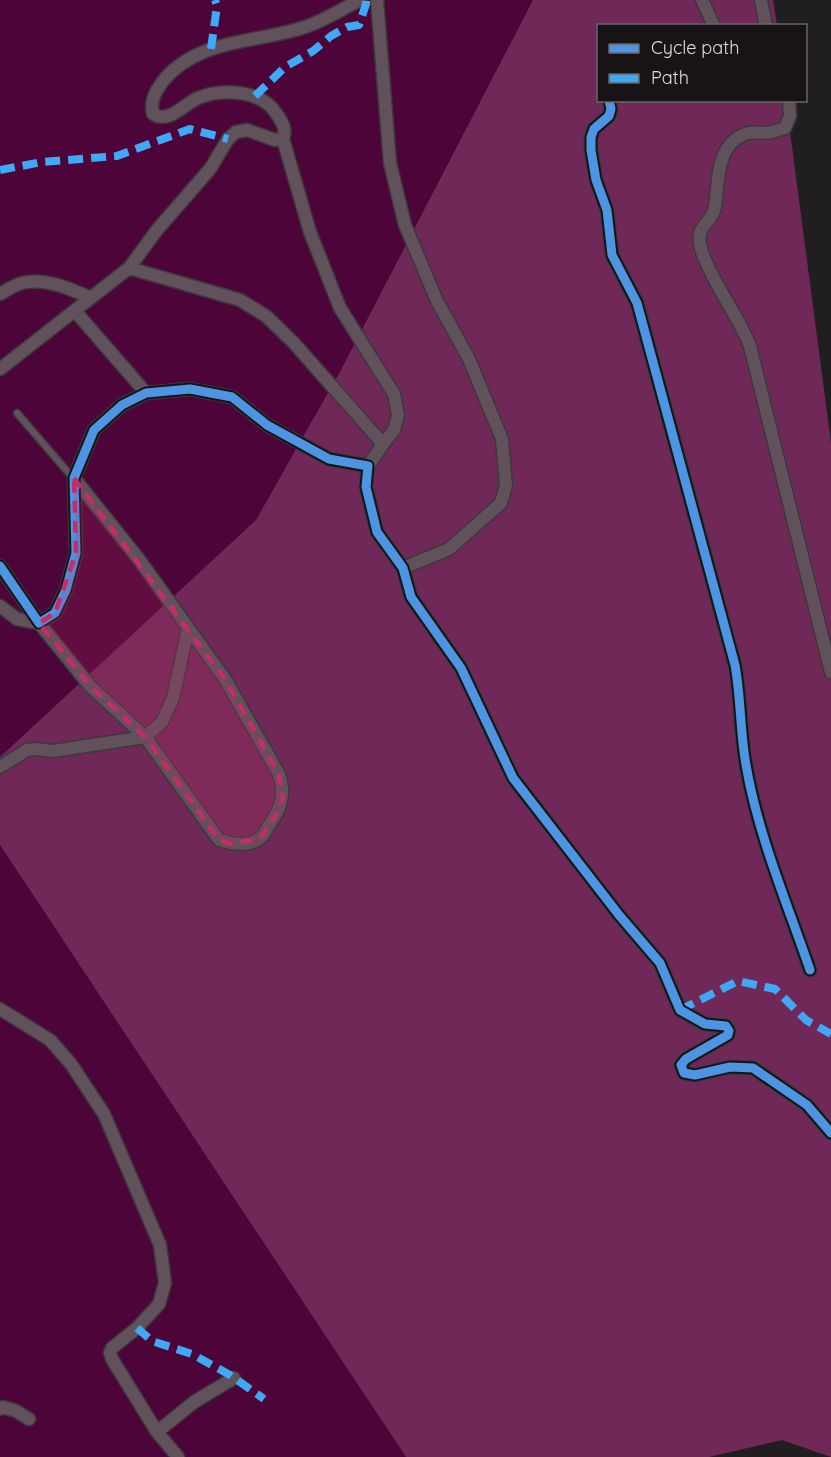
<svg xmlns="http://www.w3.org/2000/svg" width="831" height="1457" font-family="Quicksand,sans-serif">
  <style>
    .green { fill: #4c0439 }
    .forest { fill: #702858 }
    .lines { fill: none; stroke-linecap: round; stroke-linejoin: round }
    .service-casing { stroke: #3b393b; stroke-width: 9 }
    .minor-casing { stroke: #3b393b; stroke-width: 15 }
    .service { stroke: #61515b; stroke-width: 6 }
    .minor { stroke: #61515b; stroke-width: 12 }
    .quiet { stroke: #3fa9f5; stroke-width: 8; stroke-dasharray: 15 8; stroke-linecap: butt }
    .cycleway-casing { stroke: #181416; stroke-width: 13 }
    .cycleway { stroke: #4d94e3; stroke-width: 9 }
    .marked { fill: #c52c68; fill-opacity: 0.2; stroke: #c52c68; stroke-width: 4.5; stroke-dasharray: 12 8; stroke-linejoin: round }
  </style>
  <rect width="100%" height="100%" fill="#211e20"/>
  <!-- green -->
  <path class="green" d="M 0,0 L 533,0 L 342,368 L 256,520 L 0,757 Z
    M 0,845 L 376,1411 L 406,1457 L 0,1457 Z"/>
  <!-- forest -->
  <path class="forest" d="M 533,0 L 773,0 L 777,25 L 598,26 L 598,100 L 786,101 L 831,443 L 831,1457 L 782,1440 L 709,1457 L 406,1457 L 0,845 L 0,757 L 256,520 L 342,368 Z"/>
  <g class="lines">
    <!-- service casing -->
    <g class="service-casing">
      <path id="service" d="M 17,413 L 73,478"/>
    </g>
    <!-- minor casing -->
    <g class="minor-casing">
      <path id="minor" d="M 377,0 L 390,163 L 405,225 L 437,301 L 469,359 L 502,439 L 506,486 L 501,503 L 449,549 L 403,568
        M 702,0 L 714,26
        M 761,0 L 766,26
        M 609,100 L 611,109 L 609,116 L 594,129 L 591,137 L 591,150 L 596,180 L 607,210 L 612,255 L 637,303 L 735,665 C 741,698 740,732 746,765 C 758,835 787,903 810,970
        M 789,100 L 790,116 L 785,128 C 781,129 777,131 772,132 C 764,134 753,131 745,134 C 715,146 719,181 715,207 C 711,227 693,223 702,252 C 714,286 737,313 750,346 L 831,672
        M 283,139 L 310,232 L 340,308 L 394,394 L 398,415 L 394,430 L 383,444
        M 129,268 L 240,300 L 266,316 L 293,342 L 383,444 L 368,466
        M 0,294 C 7,290 14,285 22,283 C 44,277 71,289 91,298
        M 75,311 L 146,393
        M 0,369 L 129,268 L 157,230 L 210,169 L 228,139 L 236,132 L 247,130 L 275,140 L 283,139 C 287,128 282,122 276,113 C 261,90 222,88 198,98 C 184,104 169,124 153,114 C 150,101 155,92 163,81 C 197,39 255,43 302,28 C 322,22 342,9 360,0
        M 0,566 L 39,623 L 55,613 L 66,590 L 76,553 L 74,478 L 94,430 L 122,405 L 146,393 L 190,389 L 232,397 L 267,425 L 329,459 L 368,466 L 366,487 L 377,532 L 403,568 L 411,597 L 461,668 L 513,778 L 619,915 L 660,963 L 680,1010 L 705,1024 L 726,1026 L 729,1031 L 728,1035 L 686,1059 L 681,1065 L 684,1073 L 695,1075 L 730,1067 L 753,1068 L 807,1105 L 831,1133
        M 0,606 L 17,619 L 39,623 L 90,686 L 145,737 L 219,840 C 231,844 250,847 260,838 C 264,836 266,830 268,827 C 281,809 286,795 279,774 L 225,679 L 138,558 L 74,478
        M 0,767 L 27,750 L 35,749 L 53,751 L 145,737 L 162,722 L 173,698 L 188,629
        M 0,1009 L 50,1040 L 71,1064 L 104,1114 L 160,1245 L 165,1283 L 159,1304 L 137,1328 L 112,1348 L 110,1353 L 112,1359 L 157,1432 L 178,1457
        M 0,1409 L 3,1407 L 16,1411 L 29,1419
        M 157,1432 L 194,1402 L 234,1378"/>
    </g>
    <!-- service -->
    <use href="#service" class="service"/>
    <!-- minor -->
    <use href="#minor" class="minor"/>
    <!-- quiet -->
    <path class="quiet" d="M 211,49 L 217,6 L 215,0
      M 255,96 L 285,67 L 313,51 L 331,36 L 347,27 L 359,25 L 366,4 L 366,0
      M 0,170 L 42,162 L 117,156 L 190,129 L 228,139
      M 680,1010 L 738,981 L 775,989 L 806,1020 L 831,1034
      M 137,1328 L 152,1341 L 192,1354 L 230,1375 L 264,1399"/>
    <!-- cycleway casing -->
    <g class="cycleway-casing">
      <path id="cycleway" d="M 609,100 L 611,109 L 609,116 L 594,129 L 591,137 L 591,150 L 596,180 L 607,210 L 612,255 L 637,303 L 735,665 C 741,698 740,732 746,765 C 758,835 787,903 810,970
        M 0,566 L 39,623 L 55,613 L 66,590 L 76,553 L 74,478 L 94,430 L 122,405 L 146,393 L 190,389 L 232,397 L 267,425 L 329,459 L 368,466 L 366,487 L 377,532 L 403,568 L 411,597 L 461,668 L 513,778 L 619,915 L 660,963 L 680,1010 L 705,1024 L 726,1026 L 729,1031 L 728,1035 L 686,1059 L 681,1065 L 684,1073 L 695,1075 L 730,1067 L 753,1068 L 807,1105 L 831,1133"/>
    </g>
    <!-- cycleway -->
    <use href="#cycleway" class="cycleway"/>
  </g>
  <!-- marked area -->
  <path class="marked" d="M 74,478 L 225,679 L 279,774 L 283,798 L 277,814 L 260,839 L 231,844 L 219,840 L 145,737 L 90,686 L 39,623 L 55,613 L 76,553 Z"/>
  <!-- legend -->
  <rect x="597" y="24" width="210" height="78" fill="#181416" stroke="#686466" stroke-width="1.5"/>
  <rect x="609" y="44" width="30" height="9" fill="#4d94e3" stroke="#686466" stroke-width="1.5"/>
  <text x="651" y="54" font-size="18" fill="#e0dcde">Cycle path</text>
  <rect x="609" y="74" width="30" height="9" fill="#3fa9f5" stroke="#686466" stroke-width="1.5"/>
  <text x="651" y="84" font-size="18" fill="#e0dcde">Path</text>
</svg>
